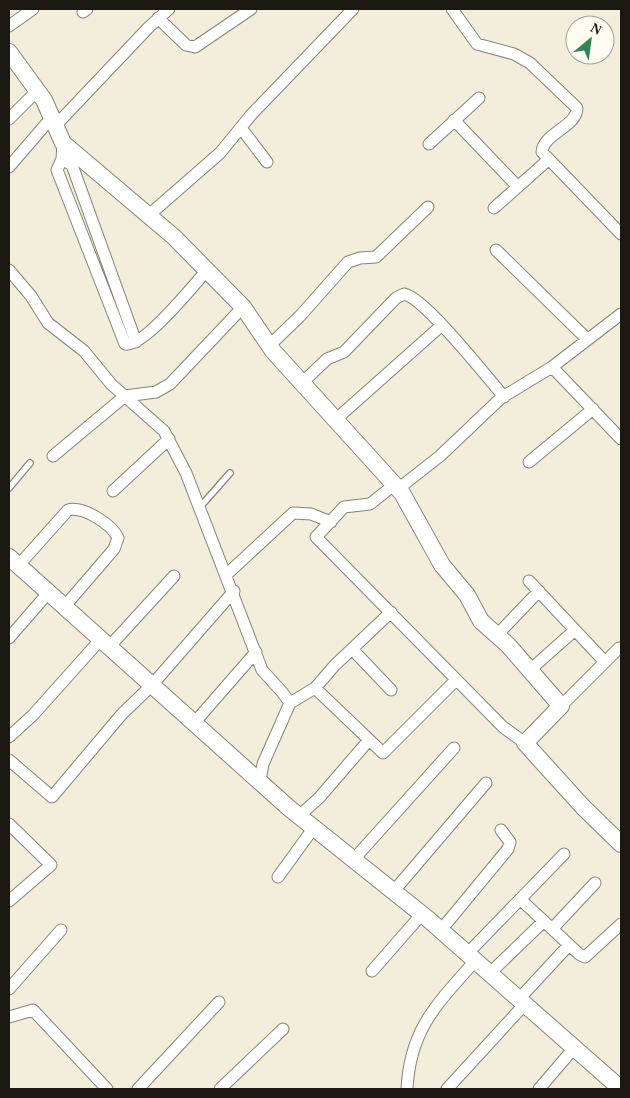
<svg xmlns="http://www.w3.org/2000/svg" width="630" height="1098" font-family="'Times New Roman',serif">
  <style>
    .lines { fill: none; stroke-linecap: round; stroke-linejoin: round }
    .lane-casing { stroke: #898473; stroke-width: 8 }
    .street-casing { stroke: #898473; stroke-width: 13 }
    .secondary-casing { stroke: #898473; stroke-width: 18 }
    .lane { stroke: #fff; stroke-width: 5.5 }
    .street { stroke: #fff; stroke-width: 11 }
    .secondary { stroke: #fff; stroke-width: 16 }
  </style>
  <rect width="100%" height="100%" fill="#f3eedb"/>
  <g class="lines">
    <!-- lane casing -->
    <g class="lane-casing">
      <path id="lane" d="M 9,488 L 30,463
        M 200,507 L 230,473"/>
    </g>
    <!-- street casing -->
    <g class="street-casing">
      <path id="street" d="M 452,9 L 477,44 L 514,54 L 530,63 L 577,108 C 577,127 543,133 542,152 L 621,234
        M 83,12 L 87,9
        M 158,18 L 186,45 L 195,47 L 251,9
        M 9,26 L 33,9
        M 9,119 L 37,91
        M 454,120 L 518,187
        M 56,125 L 149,27 L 169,9
        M 241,128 L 267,162
        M 63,143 L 62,159 L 57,170 L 125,344 C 143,348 194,285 207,270
        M 429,144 L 479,98
        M 62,159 L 72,165 L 136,342
        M 9,167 L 52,117
        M 494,208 L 548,160
        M 149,215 L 220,153 L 251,115 L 353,9
        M 496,250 L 587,339
        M 9,270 L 31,296 L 48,323 L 84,351 L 111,384 L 164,431 L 186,473 L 262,670 L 282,692 L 290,703 L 263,764 L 260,780
        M 269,346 L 301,315 L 348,262 L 360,258 L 376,257 L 428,207
        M 552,367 L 621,439
        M 303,382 L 327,359 L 344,352 L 396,298 L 404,294 C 425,298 487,377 504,397
        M 334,421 L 442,325
        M 53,456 L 125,396 L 156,392 L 170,384 L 243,307
        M 529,462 L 593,409
        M 394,485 L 370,504 L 344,507 L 316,537 L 503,727 L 525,743
        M 398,489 L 440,456 L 501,398 L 552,367 L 621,314
        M 113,491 L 169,439
        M 18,566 L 68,510 C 83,506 112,524 118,538 L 114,549 L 65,606
        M 226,575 L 293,513 L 311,514 L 331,522
        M 529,581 L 605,662
        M 497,635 L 539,591
        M 9,638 L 49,592
        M 109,647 L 174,576
        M 352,649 L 391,690
        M 530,670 L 575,630
        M 315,688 L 383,753 L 456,680
        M 290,703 L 315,688 L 335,665 L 391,612
        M 561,706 L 619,648
        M 195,722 L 256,652
        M 9,737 L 33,715 L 101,639
        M 9,760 L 52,797 L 122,714 L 152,685 L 234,591
        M 299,816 L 319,798 L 369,740
        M 9,824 L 51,865 L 9,901
        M 354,859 L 454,748
        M 278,877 L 315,826
        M 393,892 L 486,783
        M 520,899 L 579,954 L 585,957 L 621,924
        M 552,929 L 595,883
        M 441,930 L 508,849 L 510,842 L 501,830
        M 467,954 L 564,854
        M 372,971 L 422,914
        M 489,974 L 544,921
        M 9,989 L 61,930
        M 518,1000 L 569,945
        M 9,1017 L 33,1010 L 107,1089
        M 138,1089 L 219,1002
        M 220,1089 L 283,1029
        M 407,1089 C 410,1029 437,1004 475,961
        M 447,1089 L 524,1005
        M 539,1089 L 574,1048"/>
    </g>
    <!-- secondary casing -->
    <g class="secondary-casing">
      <path id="secondary" d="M 9,52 L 44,100 L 63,143 L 174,237 L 243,307 L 273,351 L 402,493 L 442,565 L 467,595 L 481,621 L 508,645 L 561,706 L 525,743 L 583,807 L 621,844
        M 9,557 L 289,808 L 428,919 L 621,1089"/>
    </g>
    <!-- lane -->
    <use href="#lane" class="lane"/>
    <!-- street -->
    <use href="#street" class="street"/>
    <!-- secondary -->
    <use href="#secondary" class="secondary"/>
  </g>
  <!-- border -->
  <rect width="630" height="1098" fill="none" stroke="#1a1811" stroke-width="20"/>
  <!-- north arrow -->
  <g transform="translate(590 40) rotate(29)"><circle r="24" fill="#fefbf0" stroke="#a3a097"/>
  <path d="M0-4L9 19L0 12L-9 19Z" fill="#328456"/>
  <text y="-8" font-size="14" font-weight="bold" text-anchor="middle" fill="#1a1811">N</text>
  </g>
</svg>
